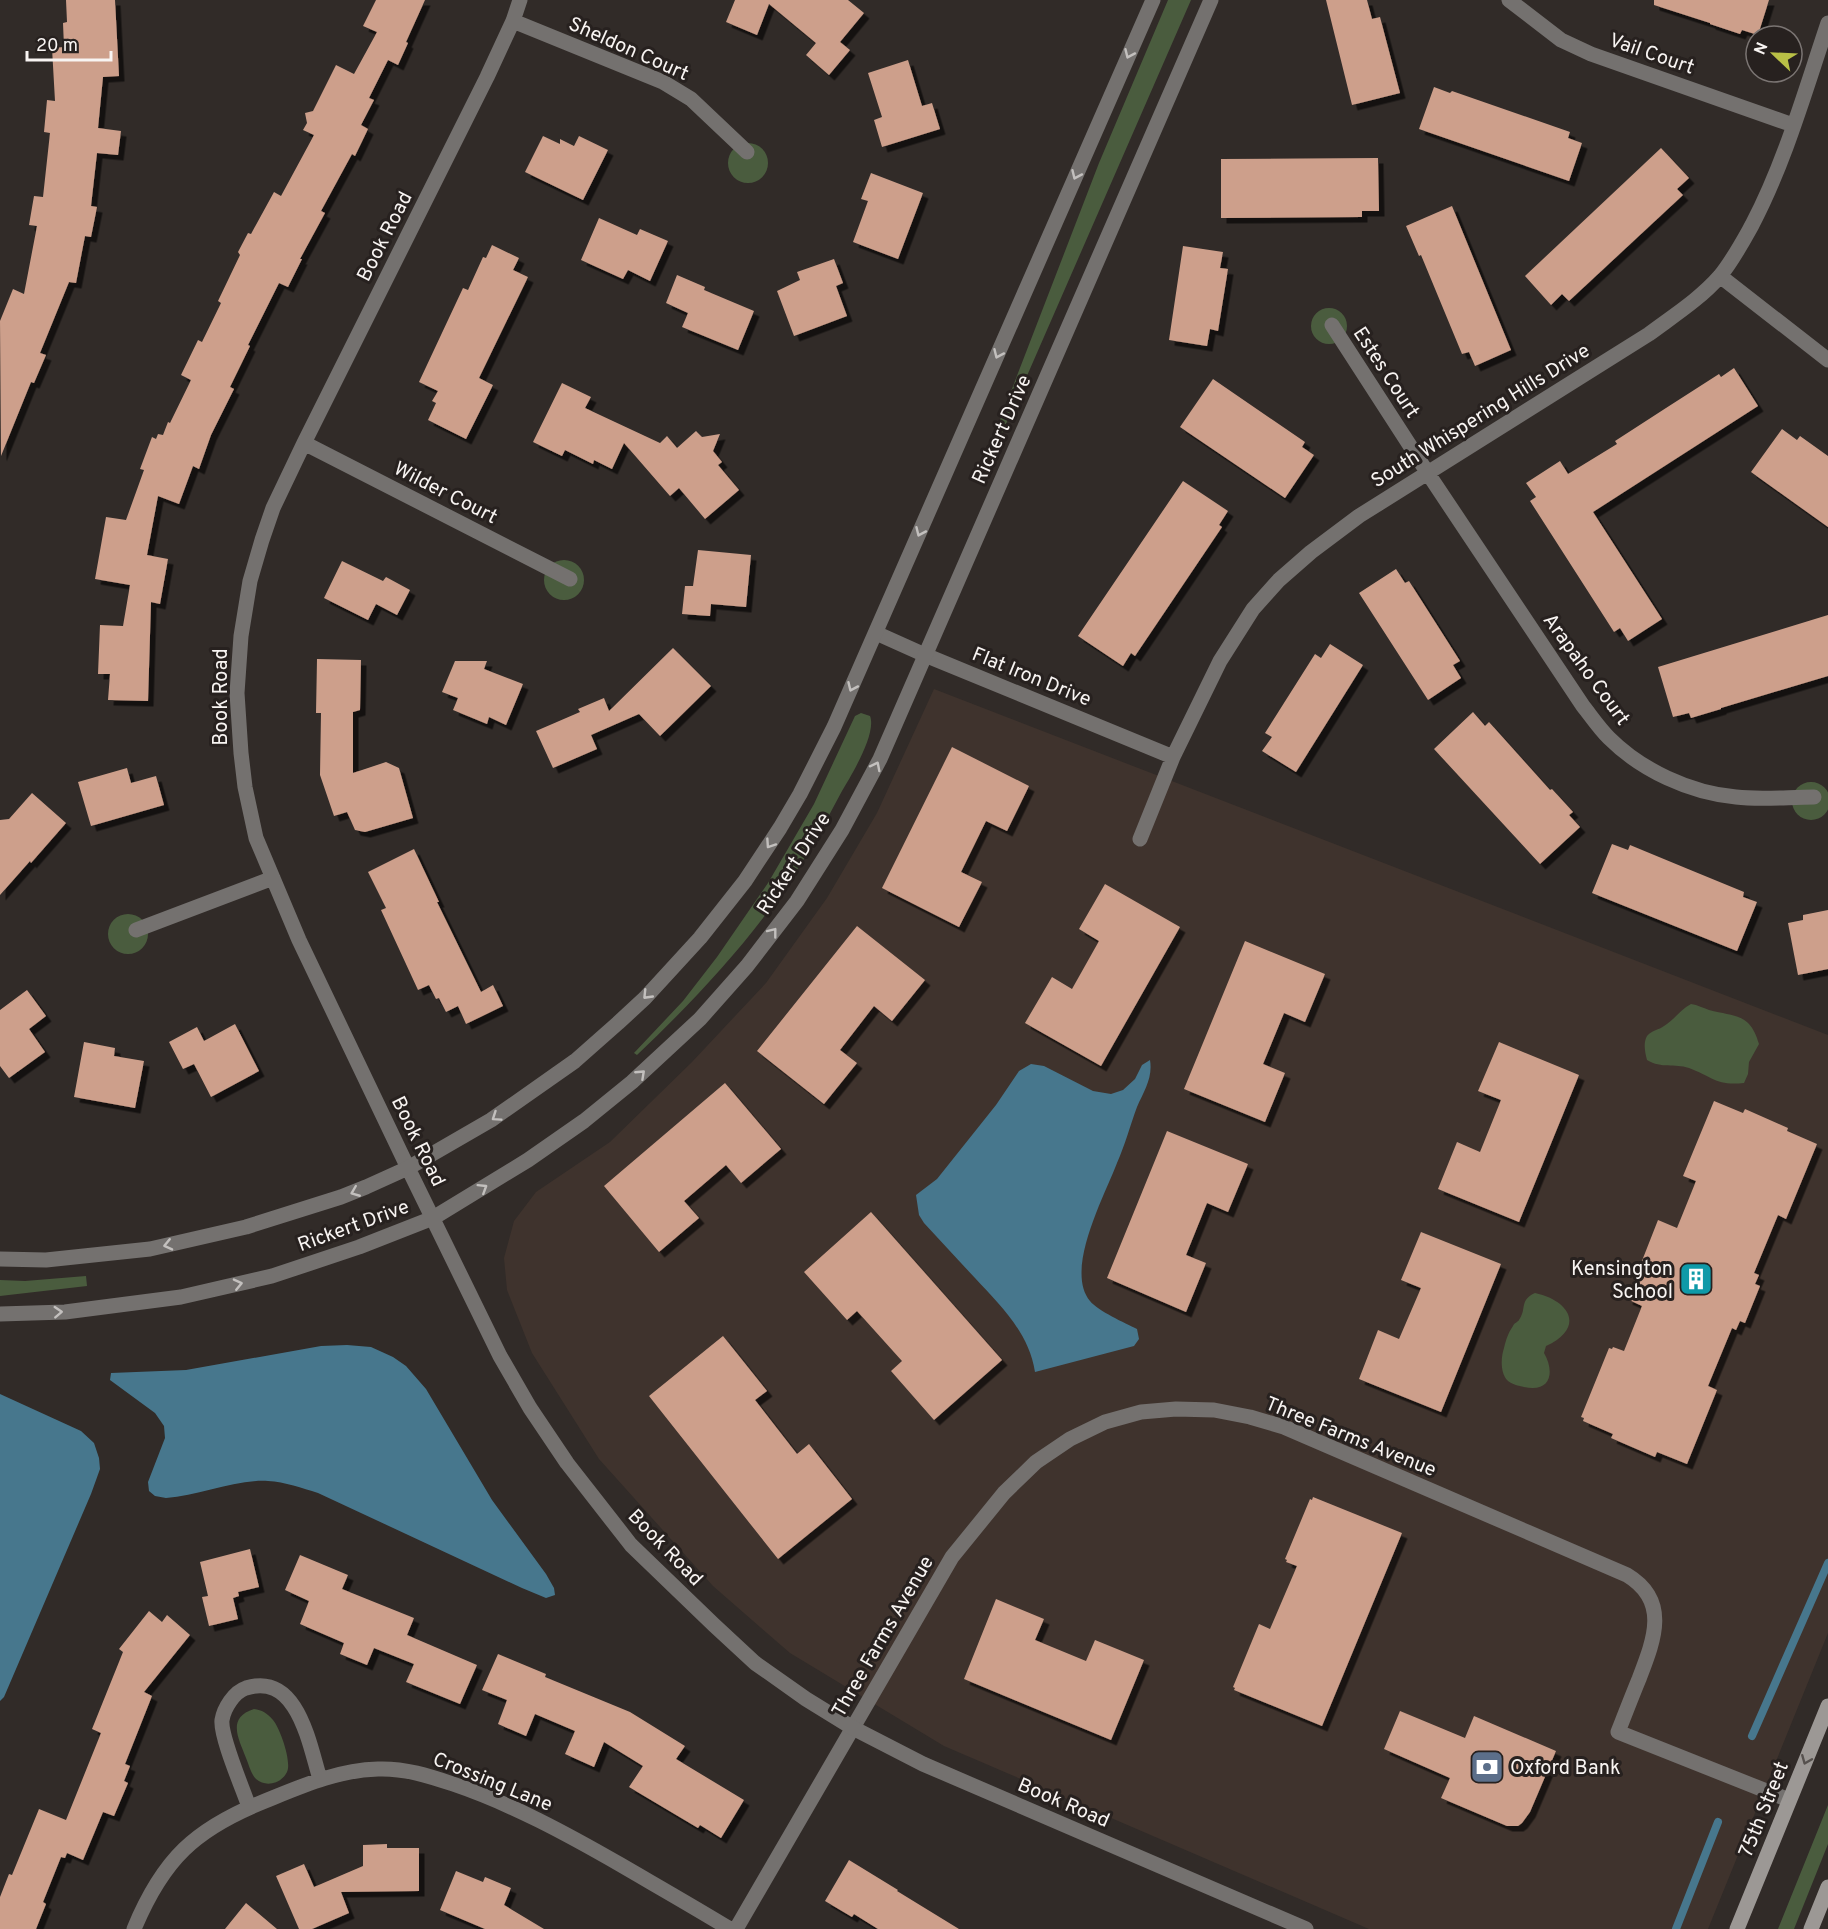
<svg xmlns="http://www.w3.org/2000/svg" width="1828" height="1929" font-family="Overpass,sans-serif">
  <style>
    .built { fill: #3f332d }
    .green { fill: #4a5c3e }
    .water { fill: #47778d }
    .lines { fill: none; stroke-linecap: round; stroke-linejoin: round }
    .stream { stroke: #47778d; stroke-width: 8 }
    .building { fill: #cd9f8b; filter: url(#shadow) }
    .minor { stroke: #74716f; stroke-width: 15 }
    .tertiary { stroke: #74716f; stroke-width: 15 }
    .secondary { stroke: #9c9895; stroke-width: 15 }
    .oneway { stroke: #c3c0be }
    .oneway2 { stroke: #56514e }
    .labels { text-anchor: middle; stroke-width: 6; stroke-linejoin: round; paint-order: stroke }
    .street-label { font-size: 20px; fill: #f8f4f2; stroke: #27211f }
    .poi-label { font-size: 20px; fill: #f8f4f2; stroke: #27211f; text-anchor: end }
  </style>
  <defs>
    <filter id="shadow"><feDropShadow dx="5.5" dy="5.5" stdDeviation="0" flood-color="#0009"/></filter>
  </defs>
  <rect width="100%" height="100%" fill="#312b28"/>
  <!-- built -->
  <path class="built" d="M 934,689 L 1828,1035 L 1828,1633 L 1708,1929 L 1369,1929 L 944,1746 L 790,1653 L 713,1586 L 599,1459 L 532,1353 L 507,1290 L 504,1258 L 514,1221 L 536,1192 L 610,1142 L 692,1062 L 766,983 L 827,898 L 877,813 Z"/>
  <!-- green -->
  <path class="green" d="M 1168,0 L 1191,0 L 999,440 L 993,438 L 1099,163 Z
    M728 163a20 20 0 1 1 40 0a20 20 0 1 1-40 0Z
    M1311 326a18 18 0 1 1 36 0a18 18 0 1 1-36 0Z
    M544 580a20 20 0 1 1 40 0a20 20 0 1 1-40 0Z
    M 861,713 L 870,716 C 877,733 851,776 842,791 C 829,815 817,839 802,862 C 757,934 698,997 637,1055 L 634,1053 L 683,1001 L 717,957 L 768,883 L 814,804 L 855,716 Z
    M1792 801a19 19 0 1 1 38 0a19 19 0 1 1-38 0Z
    M108 934a20 20 0 1 1 40 0a20 20 0 1 1-40 0Z
    M 1691,1004 C 1698,1005 1703,1008 1709,1010 C 1736,1017 1750,1013 1759,1044 L 1749,1062 L 1748,1074 L 1744,1083 C 1716,1086 1713,1077 1689,1068 C 1674,1063 1662,1069 1647,1060 C 1645,1052 1643,1043 1647,1036 C 1652,1030 1659,1030 1664,1026 C 1674,1020 1680,1010 1691,1004 Z
    M 86,1276 L 87,1286 L 0,1296 L 0,1280 L 25,1281 Z
    M 1535,1293 C 1571,1301 1585,1328 1546,1346 L 1544,1353 C 1555,1372 1551,1393 1524,1387 C 1519,1386 1511,1384 1507,1380 C 1500,1372 1501,1357 1504,1348 C 1506,1340 1508,1333 1513,1326 C 1514,1323 1518,1322 1519,1320 C 1527,1309 1519,1300 1535,1293 Z
    M 254,1709 C 262,1710 267,1713 273,1720 C 280,1728 292,1762 287,1772 C 282,1783 266,1788 256,1779 C 251,1774 249,1765 246,1758 C 239,1739 226,1718 254,1709 Z
    M 1828,1805 L 1828,1844 L 1794,1929 L 1778,1929 Z"/>
  <!-- water -->
  <path class="water" d="M 1150,1060 C 1153,1078 1144,1091 1137,1107 C 1130,1126 1125,1145 1117,1163 C 1105,1195 1064,1270 1090,1301 C 1098,1311 1125,1323 1137,1329 L 1139,1339 L 1134,1346 L 1035,1372 C 1029,1333 1001,1306 975,1278 C 958,1260 941,1241 924,1223 L 919,1215 L 916,1195 L 937,1179 L 996,1105 L 1019,1071 L 1031,1064 L 1044,1066 L 1093,1091 L 1111,1094 L 1123,1090 L 1135,1079 L 1142,1065 Z
    M 347,1345 L 371,1347 L 393,1357 L 406,1366 L 426,1389 L 492,1500 L 546,1574 L 554,1588 L 555,1595 L 546,1598 L 522,1588 L 318,1493 C 302,1488 285,1482 268,1481 C 235,1479 199,1496 166,1498 L 155,1496 L 149,1491 L 148,1482 L 165,1438 L 164,1426 L 155,1413 L 110,1380 L 111,1373 L 186,1370 L 321,1346 Z
    M 0,1394 L 81,1431 L 94,1443 L 99,1458 L 100,1469 L 91,1494 L 4,1697 L 0,1701 Z"/>
  <g class="lines">
    <!-- stream -->
    <path class="stream" d="M 1752,1736 L 1828,1563
      M 1676,1929 L 1718,1822"/>
  </g>
  <!-- building -->
  <path class="building" d="M 66,0 L 115,0 L 119,76 L 103,77 L 98,128 L 121,131 L 118,155 L 97,153 L 91,206 L 97,207 L 91,237 L 85,236 L 76,283 L 69,282 L 40,353 L 46,355 L 34,383 L 31,382 L 1,456 L 0,321 L 13,289 L 24,294 L 37,226 L 29,225 L 34,196 L 43,197 L 50,133 L 44,132 L 47,100 L 55,101 L 52,48 L 64,47 L 63,23 L 67,22 Z
    M 376,0 L 425,0 L 406,42 L 408,43 L 398,65 L 388,60 L 369,98 L 374,100 L 361,125 L 368,129 L 355,156 L 352,154 L 321,211 L 325,213 L 300,259 L 302,259 L 288,287 L 279,283 L 248,345 L 250,346 L 230,387 L 234,389 L 211,435 L 199,469 L 193,466 L 179,504 L 158,496 L 147,555 L 168,559 L 160,604 L 151,602 L 148,701 L 108,700 L 110,674 L 98,674 L 100,625 L 123,626 L 130,585 L 95,579 L 106,517 L 126,520 L 144,470 L 140,469 L 152,437 L 156,439 L 158,434 L 163,435 L 168,422 L 170,423 L 191,380 L 181,375 L 198,340 L 202,342 L 221,303 L 218,301 L 240,255 L 238,252 L 248,233 L 251,234 L 274,192 L 281,196 L 314,135 L 303,130 L 307,123 L 305,113 L 313,111 L 336,65 L 354,74 L 377,32 L 363,26 Z
    M 735,0 L 848,0 L 864,13 L 840,42 L 850,50 L 829,75 L 806,55 L 816,43 L 769,4 L 757,35 L 726,22 Z
    M 1326,0 L 1367,0 L 1372,19 L 1380,17 L 1400,93 L 1352,105 Z
    M 1654,0 L 1769,0 L 1758,35 L 1742,30 L 1740,34 L 1710,24 L 1710,23 L 1654,5 Z
    M 908,60 L 922,106 L 932,103 L 940,129 L 882,147 L 874,120 L 882,117 L 868,73 Z
    M 1434,87 L 1450,93 L 1452,91 L 1570,132 L 1568,138 L 1582,143 L 1569,181 L 1419,129 Z
    M 543,136 L 560,144 L 560,139 L 574,146 L 579,136 L 608,150 L 583,200 L 525,172 Z
    M 1661,148 L 1689,178 L 1677,189 L 1683,195 L 1569,301 L 1562,294 L 1551,305 L 1525,276 Z
    M 1378,158 L 1379,211 L 1362,211 L 1362,217 L 1221,218 L 1221,159 Z
    M 871,173 L 923,193 L 898,259 L 853,242 L 868,201 L 861,199 Z
    M 1452,206 L 1511,350 L 1475,366 L 1469,352 L 1462,354 L 1421,255 L 1419,256 L 1406,226 Z
    M 599,218 L 637,235 L 640,229 L 668,241 L 650,281 L 628,270 L 623,279 L 581,260 Z
    M 492,245 L 519,258 L 513,270 L 528,277 L 479,378 L 493,385 L 466,439 L 428,420 L 436,403 L 432,401 L 438,391 L 419,382 L 463,288 L 468,290 L 483,257 L 486,258 Z
    M 1183,246 L 1223,252 L 1220,268 L 1228,269 L 1218,331 L 1210,329 L 1207,346 L 1169,340 Z
    M 834,259 L 843,283 L 836,286 L 847,316 L 794,336 L 777,291 L 800,280 L 797,272 Z
    M 677,275 L 705,287 L 704,290 L 754,311 L 738,350 L 682,327 L 688,313 L 666,303 Z
    M 1734,368 L 1758,406 L 1593,512 L 1662,619 L 1628,641 L 1620,628 L 1614,632 L 1530,501 L 1536,497 L 1526,483 L 1560,461 L 1568,474 L 1617,444 L 1615,441 L 1666,408 L 1719,374 L 1721,377 Z
    M 1213,379 L 1305,442 L 1302,447 L 1314,455 L 1285,498 L 1180,427 Z
    M 562,383 L 591,397 L 585,408 L 660,443 L 667,436 L 677,448 L 696,431 L 702,437 L 720,434 L 713,451 L 722,462 L 718,465 L 739,490 L 705,519 L 679,488 L 670,496 L 624,443 L 612,469 L 594,460 L 593,464 L 565,450 L 562,456 L 533,442 Z
    M 1782,429 L 1797,440 L 1800,436 L 1828,456 L 1828,527 L 1751,472 Z
    M 1183,481 L 1228,511 L 1219,525 L 1222,527 L 1135,656 L 1131,653 L 1123,666 L 1078,636 Z
    M 698,550 L 751,555 L 746,607 L 711,604 L 710,616 L 682,614 L 685,586 L 693,586 Z
    M 342,561 L 383,581 L 386,577 L 410,590 L 397,615 L 376,604 L 368,620 L 324,598 Z
    M 1396,569 L 1405,583 L 1409,581 L 1460,661 L 1453,665 L 1461,678 L 1428,700 L 1359,593 Z
    M 1828,615 L 1828,676 L 1721,708 L 1721,709 L 1691,718 L 1689,713 L 1673,717 L 1658,667 Z
    M 1330,644 L 1363,665 L 1296,772 L 1262,751 L 1272,737 L 1265,733 L 1315,654 L 1321,658 Z
    M 673,648 L 711,686 L 660,736 L 639,714 L 591,735 L 597,749 L 553,768 L 536,731 L 580,712 L 578,709 L 604,698 L 609,711 Z
    M 317,659 L 361,660 L 360,710 L 353,712 L 353,773 L 386,762 L 399,768 L 413,818 L 365,832 L 355,830 L 347,812 L 334,816 L 320,775 L 321,713 L 316,713 Z
    M 455,661 L 487,661 L 484,669 L 523,684 L 506,725 L 489,717 L 487,724 L 453,710 L 458,698 L 442,692 Z
    M 1473,712 L 1485,726 L 1489,722 L 1550,790 L 1552,789 L 1573,812 L 1569,815 L 1580,827 L 1540,864 L 1434,749 Z
    M 952,747 L 1029,786 L 1007,831 L 986,821 L 961,872 L 982,882 L 959,927 L 882,888 Z
    M 127,768 L 131,783 L 156,776 L 164,805 L 91,826 L 78,782 Z
    M 32,793 L 66,823 L 31,863 L 30,861 L 0,895 L 0,820 L 9,819 Z
    M 1612,844 L 1628,850 L 1630,845 L 1688,869 L 1744,892 L 1743,897 L 1757,902 L 1737,951 L 1592,893 Z
    M 414,849 L 439,902 L 437,902 L 481,992 L 493,985 L 503,1006 L 466,1024 L 458,1006 L 446,1012 L 439,998 L 436,999 L 429,985 L 418,990 L 381,910 L 386,908 L 368,872 Z
    M 1105,884 L 1180,927 L 1101,1066 L 1025,1023 L 1052,977 L 1072,989 L 1099,941 L 1079,929 Z
    M 1828,910 L 1828,969 L 1798,975 L 1788,923 L 1803,920 L 1803,915 Z
    M 857,926 L 925,980 L 892,1021 L 874,1006 L 840,1050 L 857,1063 L 824,1104 L 757,1051 Z
    M 1245,941 L 1325,974 L 1305,1022 L 1284,1013 L 1263,1064 L 1285,1073 L 1265,1122 L 1184,1089 Z
    M 27,990 L 46,1016 L 29,1029 L 45,1052 L 9,1078 L 0,1066 L 0,1010 Z
    M 235,1024 L 259,1071 L 211,1097 L 194,1064 L 183,1069 L 169,1042 L 197,1027 L 204,1041 Z
    M 84,1042 L 115,1048 L 114,1056 L 144,1061 L 135,1108 L 74,1097 Z
    M 1499,1042 L 1579,1075 L 1519,1222 L 1438,1189 L 1457,1142 L 1480,1152 L 1501,1100 L 1478,1091 Z
    M 725,1083 L 781,1149 L 741,1183 L 726,1165 L 684,1201 L 699,1218 L 659,1252 L 604,1186 Z
    M 1714,1101 L 1743,1113 L 1745,1109 L 1788,1128 L 1787,1131 L 1817,1144 L 1786,1219 L 1778,1215 L 1754,1273 L 1759,1275 L 1755,1284 L 1760,1286 L 1745,1323 L 1740,1321 L 1736,1330 L 1732,1328 L 1708,1386 L 1717,1390 L 1687,1464 L 1657,1452 L 1655,1457 L 1611,1438 L 1613,1434 L 1583,1421 L 1584,1418 L 1581,1417 L 1609,1348 L 1612,1349 L 1613,1347 L 1624,1351 L 1642,1306 L 1627,1299 L 1658,1220 L 1677,1228 L 1696,1181 L 1683,1176 Z
    M 1167,1131 L 1248,1164 L 1228,1212 L 1207,1203 L 1186,1255 L 1206,1263 L 1186,1312 L 1107,1278 Z
    M 871,1212 L 1002,1360 L 934,1420 L 891,1371 L 902,1361 L 857,1311 L 847,1320 L 804,1272 Z
    M 1421,1232 L 1501,1264 L 1441,1412 L 1359,1379 L 1378,1330 L 1399,1339 L 1421,1288 L 1401,1280 Z
    M 723,1336 L 767,1391 L 755,1400 L 797,1454 L 809,1444 L 852,1499 L 778,1559 L 649,1396 Z
    M 1313,1497 L 1402,1533 L 1322,1726 L 1234,1690 L 1235,1688 L 1233,1687 L 1259,1624 L 1270,1629 L 1297,1566 L 1286,1562 L 1287,1560 L 1285,1559 L 1310,1499 L 1312,1500 Z
    M 250,1549 L 259,1587 L 238,1592 L 239,1596 L 233,1598 L 238,1619 L 209,1626 L 202,1597 L 208,1596 L 200,1562 Z
    M 300,1555 L 348,1575 L 342,1589 L 414,1618 L 407,1635 L 477,1665 L 460,1704 L 406,1682 L 414,1664 L 374,1648 L 367,1665 L 340,1654 L 344,1643 L 300,1624 L 309,1601 L 285,1590 Z
    M 996,1599 L 1044,1619 L 1035,1640 L 1086,1661 L 1095,1640 L 1144,1660 L 1111,1740 L 964,1679 Z
    M 149,1611 L 162,1622 L 167,1615 L 190,1635 L 144,1692 L 152,1696 L 125,1764 L 130,1766 L 124,1781 L 128,1783 L 114,1816 L 103,1812 L 83,1860 L 67,1853 L 65,1858 L 61,1857 L 43,1902 L 46,1904 L 36,1929 L 0,1929 L 0,1897 L 9,1874 L 12,1875 L 39,1809 L 66,1820 L 101,1733 L 92,1729 L 123,1652 L 119,1649 Z
    M 498,1654 L 546,1674 L 545,1677 L 630,1712 L 685,1746 L 676,1759 L 744,1800 L 721,1838 L 700,1825 L 698,1828 L 629,1787 L 643,1766 L 604,1742 L 594,1767 L 565,1754 L 575,1731 L 535,1714 L 526,1736 L 498,1724 L 507,1700 L 482,1690 Z
    M 1400,1711 L 1465,1738 L 1474,1716 L 1556,1751 L 1530,1812 L 1522,1823 L 1518,1826 L 1507,1826 L 1441,1798 L 1450,1778 L 1384,1749 Z
    M 387,1844 L 387,1848 L 419,1848 L 419,1891 L 341,1892 L 349,1913 L 312,1929 L 299,1929 L 276,1876 L 304,1864 L 314,1887 L 363,1866 L 363,1845 Z
    M 849,1860 L 898,1890 L 897,1891 L 959,1929 L 878,1929 L 854,1914 L 852,1917 L 825,1901 Z
    M 456,1871 L 483,1882 L 485,1877 L 511,1888 L 504,1905 L 544,1929 L 485,1929 L 440,1910 Z
    M 246,1903 L 277,1929 L 225,1929 Z"/>
  <g class="lines">
    <!-- minor -->
    <path class="minor" d="M 1509,0 L 1561,40 L 1591,54 L 1793,125
      M 513,21 L 663,82 L 691,99 L 747,152
      M 1720,276 L 1828,360
      M 1332,325 L 1427,472 L 1583,706 C 1591,716 1599,728 1609,738 C 1641,770 1690,793 1736,797 C 1761,800 1789,797 1814,797
      M 304,443 L 570,579
      M 876,633 L 925,655 L 1173,757
      M 1140,839 L 1173,757 L 1220,661 L 1253,609 L 1279,580 L 1311,552 L 1359,516 L 1649,334 C 1673,316 1700,299 1720,276 C 1733,260 1742,243 1752,225 C 1785,162 1805,91 1828,23
      M 136,930 L 273,878
      M 408,1168 L 299,940 L 256,838 L 245,787 L 241,753 L 237,693 L 241,636 L 250,581 L 262,540 L 273,508 L 304,443 L 487,77 L 513,21 L 520,0
      M 249,1807 C 243,1789 220,1736 222,1720 C 224,1708 234,1692 246,1688 C 298,1672 309,1744 320,1779
      M 134,1929 C 163,1859 195,1829 265,1801 C 302,1786 338,1770 378,1769 C 405,1768 429,1776 453,1784 C 512,1804 567,1834 621,1865 C 657,1886 694,1907 730,1929
      M 736,1929 L 952,1557 L 1004,1493 L 1036,1462 L 1070,1439 L 1105,1422 L 1141,1412 L 1176,1409 L 1214,1410 L 1250,1417 L 1284,1427 L 1627,1575 C 1670,1601 1654,1640 1639,1679 C 1632,1696 1625,1714 1618,1732 L 1789,1800"/>
    <!-- tertiary -->
    <path class="tertiary" d="M 408,1168 L 500,1356 L 530,1408 L 567,1463 L 631,1545 L 714,1625 L 755,1663 L 806,1699 L 853,1728 L 923,1764 L 1306,1929
      M 0,1259 L 46,1260 L 150,1249 L 246,1227 L 341,1197 L 366,1187 L 408,1168 L 491,1120 L 575,1061 L 618,1023 L 645,998 L 700,938 L 745,881 L 780,828 L 800,794 L 834,727 L 1153,0
      M 0,1314 L 65,1312 L 181,1297 L 272,1276 L 359,1247 L 433,1218 L 528,1160 L 584,1121 L 632,1082 L 700,1019 L 747,966 L 797,901 L 842,830 L 880,759 L 1211,0"/>
    <!-- secondary -->
    <path class="secondary" d="M 1737,1929 L 1828,1706
      M 1811,1929 L 1828,1887"/>
  </g>
  <!-- one-way arrows -->
  <defs><path id="oneway-chevron" d="M-2-3.5L2.5 0L-2 3.5" fill="none" stroke-width="1.6" stroke-linecap="round" stroke-linejoin="round" transform="scale(1.5)"/></defs>
  <g class="oneway">
    <use href="#oneway-chevron" transform="translate(1129 54) rotate(114)"/>
    <use href="#oneway-chevron" transform="translate(1076 175) rotate(114)"/>
    <use href="#oneway-chevron" transform="translate(998 354) rotate(114)"/>
    <use href="#oneway-chevron" transform="translate(920 532) rotate(114)"/>
    <use href="#oneway-chevron" transform="translate(852 687) rotate(114)"/>
    <use href="#oneway-chevron" transform="translate(876 766) rotate(-63)"/>
    <use href="#oneway-chevron" transform="translate(770 844) rotate(124)"/>
    <use href="#oneway-chevron" transform="translate(773 932) rotate(-52)"/>
    <use href="#oneway-chevron" transform="translate(647 995) rotate(134)"/>
    <use href="#oneway-chevron" transform="translate(641 1074) rotate(-43)"/>
    <use href="#oneway-chevron" transform="translate(496 1117) rotate(146)"/>
    <use href="#oneway-chevron" transform="translate(483 1188) rotate(-32)"/>
    <use href="#oneway-chevron" transform="translate(355 1192) rotate(158)"/>
    <use href="#oneway-chevron" transform="translate(168 1245) rotate(167)"/>
    <use href="#oneway-chevron" transform="translate(238 1284) rotate(-13)"/>
    <use href="#oneway-chevron" transform="translate(58 1312) rotate(-3)"/>
  </g>
  <use class="oneway2" href="#oneway-chevron" transform="translate(1806 1760) rotate(112)"/>
  <!-- icons -->
  <defs>
    <g id="building-square" transform="scale(1.725)"><rect x="-9" y="-9" width="18" height="18" rx="4" fill="#0f9aa8" stroke="#27211f"/><path d="M-4-6H4V6H1V3H-1V6H-4ZM-2.5-4.3h1.7v1.8h-1.7ZM.8-4.3h1.7v1.8H.8ZM-2.5-1h1.7V.8h-1.7ZM.8-1h1.7V.8H.8Z" fill="#fff"/></g>
    <g id="bank-square" transform="scale(1.725)"><rect x="-9" y="-9" width="18" height="18" rx="4" fill="#5c6f8a" stroke="#27211f"/><path d="M-6-4H6V4H-6ZM0-2.3a2.3 2.3 0 1 0 0 4.6a2.3 2.3 0 1 0 0-4.6Z" fill="#fff"/></g>
  </defs>
  <g fill-rule="evenodd">
    <use href="#building-square" x="1696" y="1279"/>
    <use href="#bank-square" x="1487" y="1767"/>
  </g>
  <g class="labels">
    <!-- street labels -->
    <g class="street-label">
      <text transform="translate(629 48) rotate(24)" y="7">Sheldon Court</text>
      <text transform="translate(1652 53) rotate(19)" y="7">Vail Court</text>
      <text transform="translate(384 236) rotate(-63)" y="7">Book Road</text>
      <text transform="translate(1387 372) rotate(57)" y="7">Estes Court</text>
      <text transform="translate(1480 415) rotate(-32)" y="7">South Whispering Hills Drive</text>
      <text transform="translate(1001 429) rotate(-66)" y="7">Rickert Drive</text>
      <text transform="translate(446 492) rotate(27)" y="7">Wilder Court</text>
      <text transform="translate(1587 669) rotate(54)" y="7">Arapaho Court</text>
      <text transform="translate(1032 676) rotate(22)" y="7">Flat Iron Drive</text>
      <text transform="translate(220 697) rotate(-90)" y="7">Book Road</text>
      <text transform="translate(793 863) rotate(-57)" y="7">Rickert Drive</text>
      <text transform="translate(419 1141) rotate(64)" y="7">Book Road</text>
      <text transform="translate(353 1225) rotate(-20)" y="7">Rickert Drive</text>
      <text transform="translate(1351 1436) rotate(22)" y="7">Three Farms Avenue</text>
      <text transform="translate(666 1547) rotate(46)" y="7">Book Road</text>
      <text transform="translate(882 1636) rotate(-60)" y="7">Three Farms Avenue</text>
      <text transform="translate(493 1781) rotate(22)" y="7">Crossing Lane</text>
      <text transform="translate(1064 1802) rotate(23)" y="7">Book Road</text>
      <text transform="translate(1763 1809) rotate(-68)" y="7">75th Street</text>
    </g>
    <!-- poi labels -->
    <g class="poi-label">
      <text x="1673" y="1275">Kensington<tspan x="1673" dy="23">School</tspan></text>
      <text x="1510" y="1774" text-anchor="start">Oxford Bank</text>
    </g>
  </g>
  <!-- north arrow -->
  <g transform="translate(1774 54) rotate(293)"><circle r="28" fill="#27211f" stroke="#7b7573" stroke-width="1.5"/>
  <path d="M0-4.5L10 22L0 15L-10 22Z" fill="#b9c046"/>
  <text y="-9" font-size="16" font-weight="bold" text-anchor="middle" fill="#f8f4f2">N</text>
  </g>
  <!-- scale -->
  <path d="M27 51v9h84v-9" fill="none" stroke="#f8f4f2" stroke-width="3"/>
  <text x="36" y="51" font-size="18" fill="#f8f4f2" stroke="#27211f" stroke-width="4.5" paint-order="stroke">20 m</text>
</svg>
